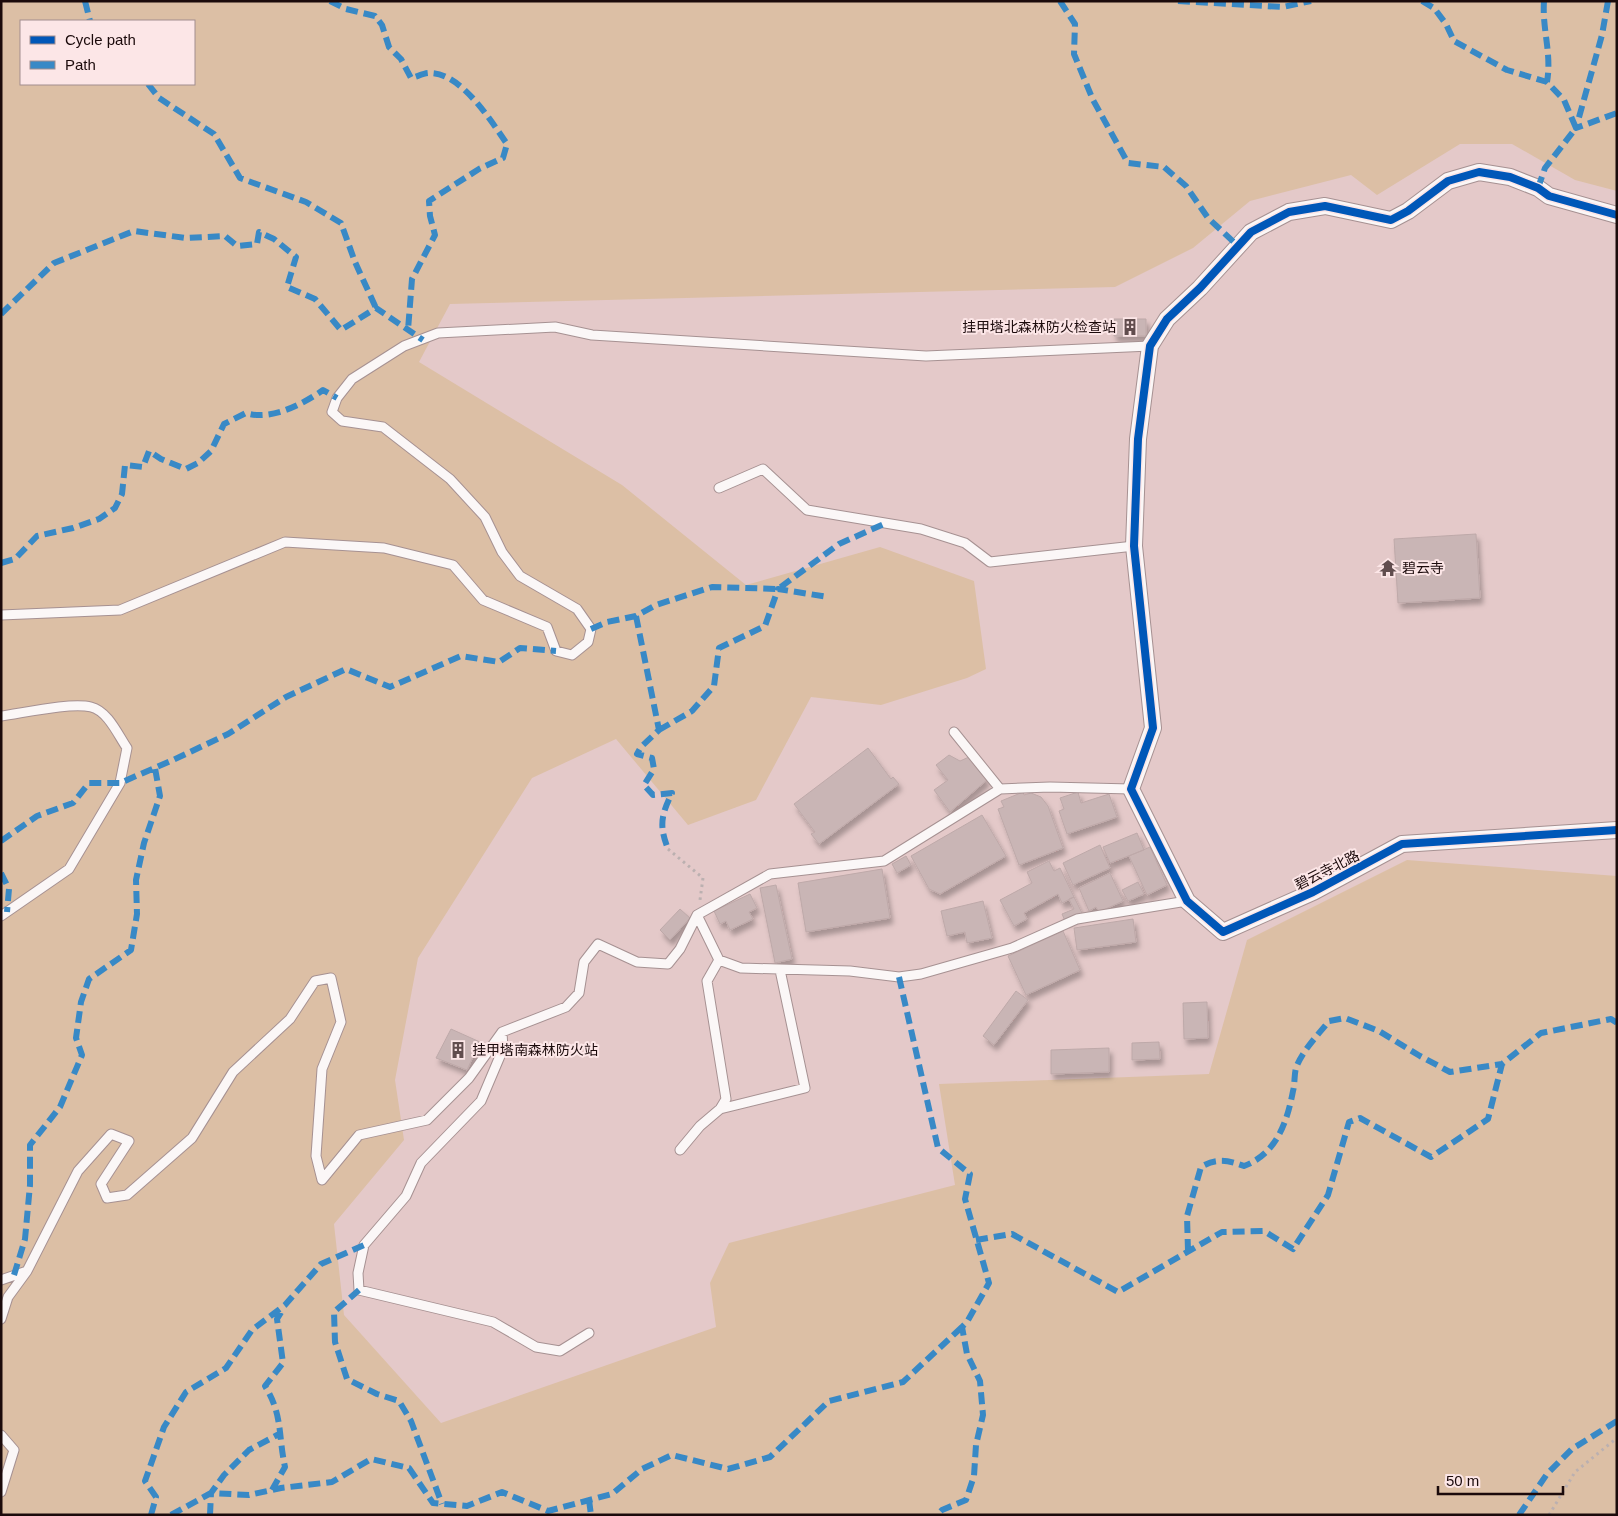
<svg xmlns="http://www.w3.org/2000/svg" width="1618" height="1516" font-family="Helvetica,'Noto Sans SC',sans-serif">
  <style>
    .green { fill: #dcbfa5; fill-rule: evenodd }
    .building { fill: #c9b5b5; stroke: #bea9a9; filter: url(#shadow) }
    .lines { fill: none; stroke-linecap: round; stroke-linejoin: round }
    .lane-casing { stroke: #a69192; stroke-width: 11 }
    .street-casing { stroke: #a69192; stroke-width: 18 }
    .path { stroke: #bbb0b0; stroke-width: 3; stroke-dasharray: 2.5 4; stroke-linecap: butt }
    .lane { stroke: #fbf7f7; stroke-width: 9 }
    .street { stroke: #fbf7f7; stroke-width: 16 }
    .quiet { stroke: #3889c6; stroke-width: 6; stroke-dasharray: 12 6; stroke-linecap: butt }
    .cycleway-casing { stroke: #fce6e7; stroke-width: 11 }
    .cycleway { stroke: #0057b8; stroke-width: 8 }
    .labels { text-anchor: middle; stroke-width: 4; stroke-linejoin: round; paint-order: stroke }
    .poi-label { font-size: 14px; fill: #1b0a0b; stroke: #fce6e7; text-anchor: start }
    .street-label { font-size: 14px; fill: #1b0a0b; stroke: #fce6e7 }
  </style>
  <defs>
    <filter id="shadow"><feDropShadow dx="3" dy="5.5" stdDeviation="2.5" flood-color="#0004"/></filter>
  </defs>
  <rect width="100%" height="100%" fill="#e4c9c9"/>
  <!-- green -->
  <path class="green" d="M 1,1 L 1617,1 L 1617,191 L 1575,180 L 1512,144 L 1460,144 L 1377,195 L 1351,175 L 1250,201 L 1193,248 L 1115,287 L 450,304 L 419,362 L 622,485 L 746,585 L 880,547 L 974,581 L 986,669 L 967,678 L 881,705 L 811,697 L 756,800 L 688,825 L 616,739 L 532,778 L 418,958 L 395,1080 L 404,1140 L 334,1224 L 344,1315 L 441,1423 L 716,1327 L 710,1283 L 729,1243 L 955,1185 L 939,1084 L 1209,1074 L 1247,940 L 1407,860 L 1617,876 L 1617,1515 L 1,1515 ZM 21,21 L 194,21 L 194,84 L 21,84 Z"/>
  <!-- building -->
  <path class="building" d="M 1114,319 L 1146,319 L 1146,336 L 1114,336 Z
    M 1476,534 L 1480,598 L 1398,603 L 1394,539 Z
    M 868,748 L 891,779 L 893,777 L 899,784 L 819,844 L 811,834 L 815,832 L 794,804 Z
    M 949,755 L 960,761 L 969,757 L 987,780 L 950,812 L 934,790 L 948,780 L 936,765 Z
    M 1023,792 L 1024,795 L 1031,793 L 1041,797 L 1048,806 L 1063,848 L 1019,865 L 998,809 L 1004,807 L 1001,801 Z
    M 1078,792 L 1081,803 L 1109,794 L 1117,817 L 1067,834 L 1059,811 L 1064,809 L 1060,798 Z
    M 982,815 L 1006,856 L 940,894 L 929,889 L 911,856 Z
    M 1137,833 L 1144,850 L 1110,863 L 1103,847 Z
    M 1100,845 L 1110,868 L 1073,885 L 1063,863 Z
    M 1150,847 L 1167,885 L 1147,895 L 1129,856 Z
    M 906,856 L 911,865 L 897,873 L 892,864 Z
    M 1049,861 L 1054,871 L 1060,868 L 1074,897 L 1062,903 L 1058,894 L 1024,913 L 1027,919 L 1014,926 L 1000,900 L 1032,883 L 1027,872 Z
    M 882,869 L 890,918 L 806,932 L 798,883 Z
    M 1110,873 L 1123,901 L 1099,912 L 1096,907 L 1089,911 L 1079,888 Z
    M 1138,882 L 1144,894 L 1128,901 L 1122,890 Z
    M 776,885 L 792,959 L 775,963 L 760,888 Z
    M 750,894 L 757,908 L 749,912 L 753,919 L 730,930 L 726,921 L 720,924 L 714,911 Z
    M 1074,897 L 1082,913 L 1065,921 L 1062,914 L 1074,909 L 1069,899 Z
    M 983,901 L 992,938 L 967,943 L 965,932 L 947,936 L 941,911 Z
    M 680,909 L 690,918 L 670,940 L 660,930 Z
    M 1133,919 L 1136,942 L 1077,950 L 1074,928 Z
    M 1063,931 L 1080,970 L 1026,995 L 1008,956 Z
    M 1016,991 L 1028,1000 L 994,1045 L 983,1036 Z
    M 1207,1002 L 1208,1038 L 1184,1039 L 1183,1003 Z
    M 451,1029 L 480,1042 L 467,1070 L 436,1058 Z
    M 1159,1042 L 1160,1059 L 1132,1060 L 1132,1043 Z
    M 1109,1048 L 1109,1072 L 1051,1074 L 1051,1050 Z"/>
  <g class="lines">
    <!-- lane casing -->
    <g class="lane-casing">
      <path id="lane" d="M 719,488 L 763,469 L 807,510 L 921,529 L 965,543 L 990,562 L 1134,546
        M 1,615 L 120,610 L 285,542 L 384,548 L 453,565 L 483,600 L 547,627 L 556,651 L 572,655 L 588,642 L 591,629 L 577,609 L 520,576 L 502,552 L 485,517 L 450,479 L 383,427 L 342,421 L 332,412 L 337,398 L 352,379 L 404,346 L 438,333 L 555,327 L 592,335 L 926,356 L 1150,346
        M 1,716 C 23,713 71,702 91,707 C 108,711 118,735 127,748 L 120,783 L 69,869 L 1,916
        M 954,732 L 1000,789
        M 719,960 L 741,968 L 850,971 L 899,977 L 921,974 L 1012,948 L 1077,919 L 1187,901
        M 502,1032 L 503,1049 L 481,1101 L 421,1163 L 406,1196 L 364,1245 L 358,1273 L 359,1290 L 493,1322 L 536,1347 L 560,1351 L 589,1333
        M 720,1109 L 805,1088 L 780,970
        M 680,1150 L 700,1126 L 720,1109 L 726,1099 L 707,981 L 719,960 L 697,915
        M 1,1280 L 27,1271 L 78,1171 L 111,1134 L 129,1141 L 101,1184 L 107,1198 L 127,1195 L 192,1138 L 233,1072 L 290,1019 L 315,981 L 331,978 L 341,1022 L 322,1069 L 316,1156 L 322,1180 L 359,1135 L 427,1120 L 469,1078 L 502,1032 L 566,1007 L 579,993 L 584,962 L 598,944 L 637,962 L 668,964 L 680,949 L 697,915 L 770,874 L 884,861 L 1000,789 L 1050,787 L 1131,789
        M 1,1319 L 8,1297 L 27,1271
        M 1,1435 L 14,1450 L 1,1492"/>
    </g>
    <!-- street casing -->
    <g class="street-casing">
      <path id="street" d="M 1617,215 L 1549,196 L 1538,188 L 1510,177 L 1479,172 L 1448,181 L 1408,211 L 1391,220 L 1325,206 L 1289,212 L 1251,232 L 1200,288 L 1167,319 L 1150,346 L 1138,439 L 1134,546 L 1153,728 L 1131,789 L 1187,901 L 1223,932 L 1313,892 L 1402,844 L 1617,830"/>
    </g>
    <!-- path -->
    <path class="path" d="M 668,849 L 703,878 L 700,900
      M 1549,1515 L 1575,1472 L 1617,1438"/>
    <!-- lane -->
    <use href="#lane" class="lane"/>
    <!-- street -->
    <use href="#street" class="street"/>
    <!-- quiet -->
    <path class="quiet" d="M 85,1 L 90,21
      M 330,1 L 346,9 L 375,16 L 382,25 L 389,47 L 401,59 L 411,78 C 416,77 424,73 429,73 C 461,72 491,121 507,144 L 503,158 L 479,169 L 429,201 L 430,216 L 435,235 L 412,279 L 408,330
      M 1060,1 L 1075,24 L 1074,54 L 1093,100 L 1128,163 L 1164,167 L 1186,186 L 1208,218 L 1238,246
      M 1178,1 L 1283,7 L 1311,1
      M 1422,1 L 1434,8 L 1446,24 L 1454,41 L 1507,70 L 1547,82 L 1564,100 L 1576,128 L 1545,168 L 1538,188
      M 1544,1 C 1542,30 1552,53 1547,82
      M 1608,1 L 1602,35 L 1576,128 L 1617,113
      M 148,84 L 159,98 L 214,134 L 240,178 L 306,202 L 341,223 L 355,262 L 376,308
      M 1,314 L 54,263 L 134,231 L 186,238 L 225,236 L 237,246 L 257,244 L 259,232 L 274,239 L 296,257 L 287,287 L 315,299 L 341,330 L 376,308 L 423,340
      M 1,563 L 15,559 L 37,536 L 73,528 L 99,519 L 115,508 L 122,494 L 125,465 L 143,467 L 149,451 L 161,459 L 186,469 L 198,463 L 211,451 L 224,424 L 246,413 C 271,421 303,404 323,390 L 337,398
      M 636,616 L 659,730 L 641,747 L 637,754 L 652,758 L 654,769 L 644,785 L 653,795 L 672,793 C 661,815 659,826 668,849
      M 591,629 L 607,622 L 636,616 L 656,605 L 712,587 L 778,589 L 839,544 L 884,524
      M 659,730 L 692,711 L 714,686 L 719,648 L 765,626 L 778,589 L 828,597
      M 1,841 L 37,816 L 73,803 L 89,783 L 120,783 L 173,760 L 228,734 L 286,697 L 346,669 L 390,687 L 461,656 L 499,662 L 520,648 L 556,651
      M 1,873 L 9,889 L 7,912
      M 899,977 L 938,1148 L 970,1174 L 965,1199 L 989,1283 L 967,1322 L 962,1327 L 967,1354 L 980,1381 L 983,1415 L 976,1445 L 974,1476 L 966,1500 L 942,1510 L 937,1515
      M 976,1240 L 1012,1234 L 1118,1292 L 1222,1232 L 1264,1231 L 1293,1249 L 1328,1195 L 1349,1122 L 1360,1118 L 1431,1157 L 1488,1119 L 1502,1064 L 1541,1033 L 1611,1019 L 1617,1023
      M 1188,1251 L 1187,1216 L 1201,1167 C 1216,1158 1228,1160 1244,1166 C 1276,1154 1287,1123 1293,1091 C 1295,1084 1294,1075 1296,1068 C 1302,1051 1318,1035 1329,1021 L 1345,1018 L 1379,1031 L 1420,1056 L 1450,1072 L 1502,1064
      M 14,1275 L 25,1239 L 30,1185 L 30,1145 L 60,1107 L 82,1055 L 76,1038 L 81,1002 L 89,979 L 131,950 L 137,914 L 136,880 L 144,843 L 160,796 L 155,768
      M 359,1290 L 334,1312 L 335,1342 L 347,1379 L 377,1394 L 399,1401 L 411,1421 L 442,1504
      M 272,1490 L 285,1467 C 278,1435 283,1415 265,1386 L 283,1363 L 277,1319 L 283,1309
      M 589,1500 L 591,1515
      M 151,1515 L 156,1497 L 145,1481 L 164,1427 L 186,1392 L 226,1368 L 252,1330 L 285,1305 L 321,1264 L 364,1245
      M 171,1515 L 211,1493 L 249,1495 L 281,1488 L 332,1482 L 371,1459 L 409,1468 L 433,1503 L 467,1506 L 502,1492 L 548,1511 L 612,1494 L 642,1469 L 672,1455 L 728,1469 L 770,1457 L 829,1401 L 903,1382 L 962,1327
      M 210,1515 L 211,1493 L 224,1475 L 249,1450 L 281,1433
      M 1519,1515 L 1547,1474 L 1572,1449 L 1617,1421"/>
    <!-- cycleway casing -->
    <g class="cycleway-casing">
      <path id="cycleway" d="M 1617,215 L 1549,196 L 1538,188 L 1510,177 L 1479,172 L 1448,181 L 1408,211 L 1391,220 L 1325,206 L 1289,212 L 1251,232 L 1200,288 L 1167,319 L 1150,346 L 1138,439 L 1134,546 L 1153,728 L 1131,789 L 1187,901 L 1223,932 L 1313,892 L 1402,844 L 1617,830"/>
    </g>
    <!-- cycleway -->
    <use href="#cycleway" class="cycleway"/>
  </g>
  <!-- icons -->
  <defs>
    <g id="building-bare" transform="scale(1.35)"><path d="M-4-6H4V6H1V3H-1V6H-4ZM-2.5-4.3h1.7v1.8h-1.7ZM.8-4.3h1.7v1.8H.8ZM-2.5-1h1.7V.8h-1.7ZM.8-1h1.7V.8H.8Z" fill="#614d4e" stroke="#fce6e7" stroke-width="2.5" paint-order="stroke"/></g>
    <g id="temple-bare" transform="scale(1.35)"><path d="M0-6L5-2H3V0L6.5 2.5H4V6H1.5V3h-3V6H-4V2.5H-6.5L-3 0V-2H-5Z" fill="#614d4e" stroke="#fce6e7" stroke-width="2.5" paint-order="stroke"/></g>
  </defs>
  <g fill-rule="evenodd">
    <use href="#building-bare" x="1130" y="327"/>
    <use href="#temple-bare" x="1388" y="568"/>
    <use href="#building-bare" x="458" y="1050"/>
  </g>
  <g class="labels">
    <!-- poi labels -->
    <g class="poi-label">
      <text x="1116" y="332" text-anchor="end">挂甲塔北森林防火检查站</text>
      <text x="1402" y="573">碧云寺</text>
      <text x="472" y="1055">挂甲塔南森林防火站</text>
    </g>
    <!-- street labels -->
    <g class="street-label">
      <text transform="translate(1327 870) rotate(-27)" y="5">碧云寺北路</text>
    </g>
  </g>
  <!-- border -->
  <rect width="1618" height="1516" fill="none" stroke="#1b0a0b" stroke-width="5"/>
  <!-- legend -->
  <rect x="20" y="20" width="175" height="65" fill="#fce6e7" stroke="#a28e8f"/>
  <rect x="30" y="36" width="25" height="8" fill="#0057b8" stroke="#a28e8f"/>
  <text x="65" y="45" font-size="15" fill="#1b0a0b">Cycle path</text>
  <rect x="30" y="61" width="25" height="8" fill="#3889c6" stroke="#a28e8f"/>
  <text x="65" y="70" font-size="15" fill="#1b0a0b">Path</text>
  <!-- scale -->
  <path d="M1438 1486v8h125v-8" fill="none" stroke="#1b0a0b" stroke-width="2.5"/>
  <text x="1446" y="1486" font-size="15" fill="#1b0a0b" stroke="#fce6e7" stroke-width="4" paint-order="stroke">50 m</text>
</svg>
